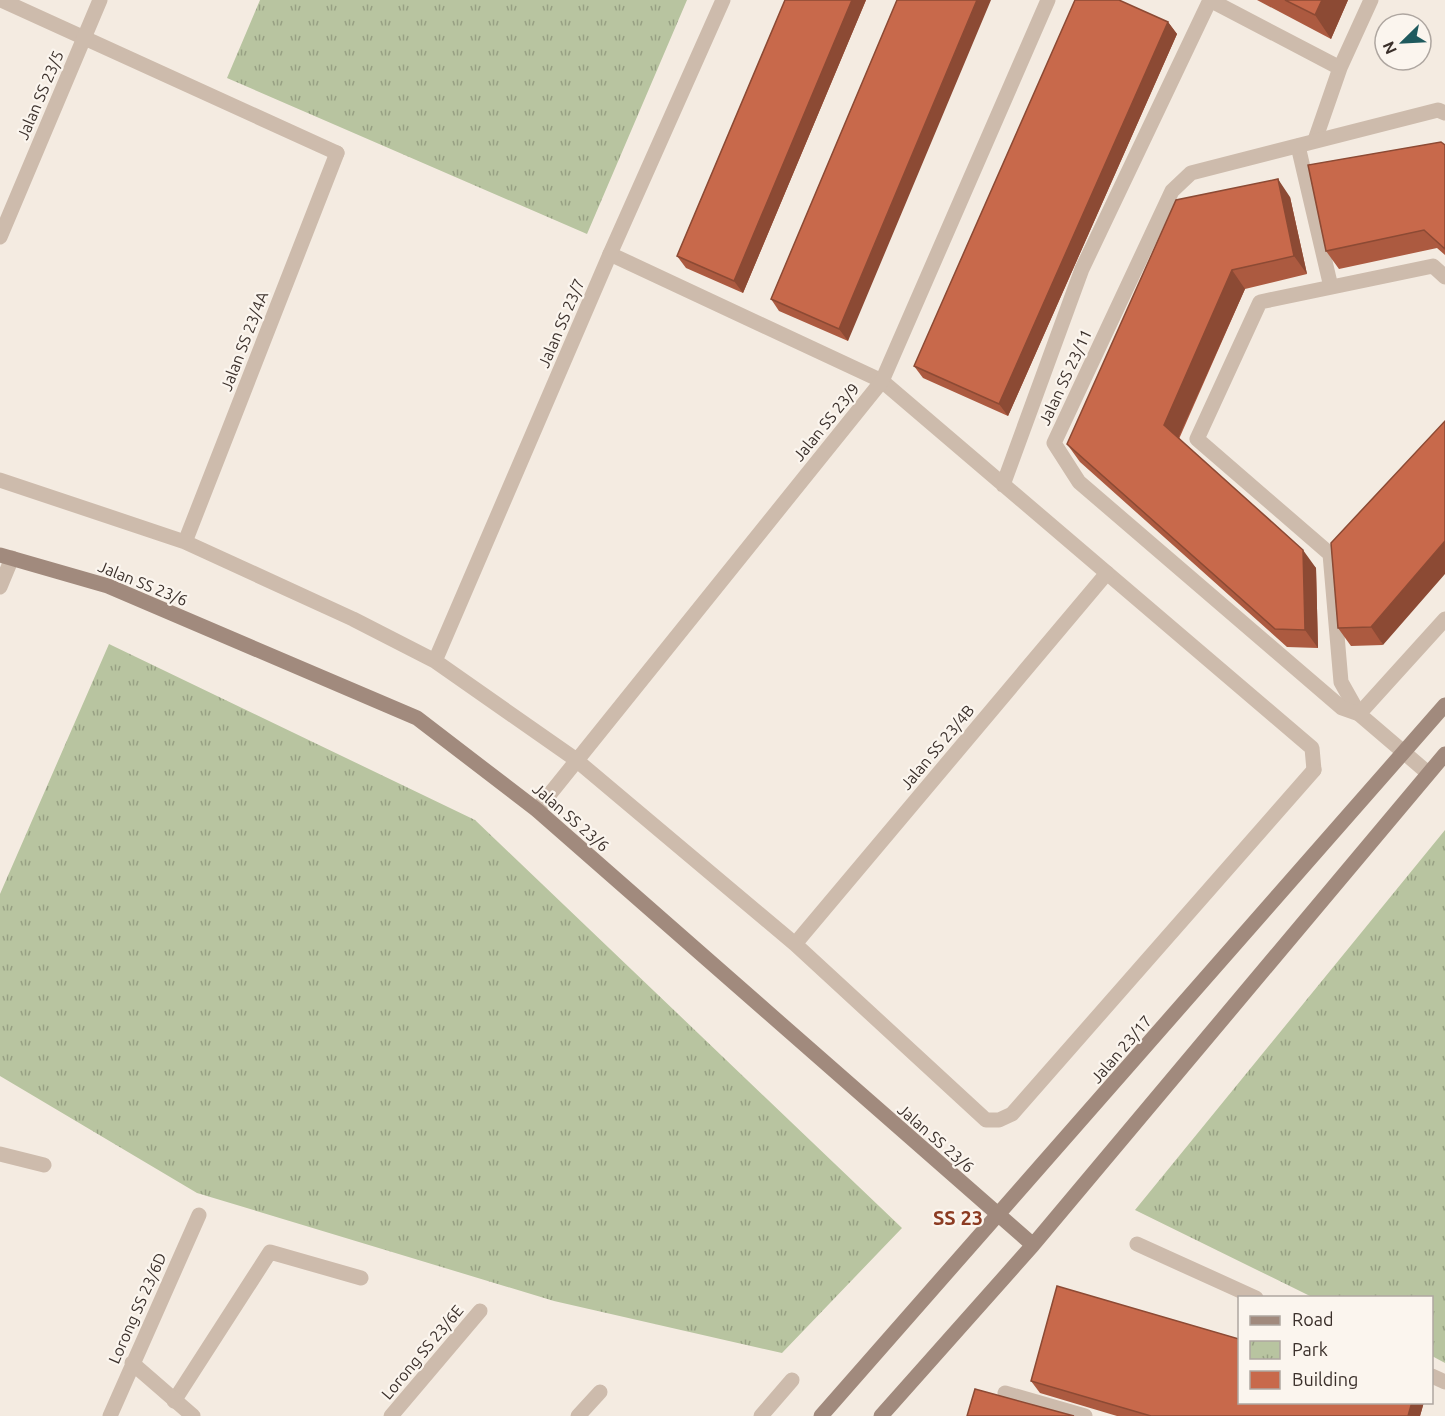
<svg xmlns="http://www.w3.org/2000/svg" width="1445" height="1416" font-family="Ubuntu,sans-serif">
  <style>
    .park { fill: url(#park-tufts) }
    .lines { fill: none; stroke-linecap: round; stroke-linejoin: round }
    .lane { stroke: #cdbbac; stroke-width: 15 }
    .street { stroke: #cdbbac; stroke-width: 15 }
    .secondary { stroke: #a18a7d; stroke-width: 15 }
    .wall { fill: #ac5a40 }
    .shaded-wall { fill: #8c4a34 }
    .building { fill: #c8694b; stroke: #8c4a34; stroke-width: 1.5 }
    .labels { text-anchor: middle; stroke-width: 4.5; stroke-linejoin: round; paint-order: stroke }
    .street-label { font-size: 16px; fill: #3b302b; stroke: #fbf5ee }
    .quarter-label { font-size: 20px; font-weight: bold; fill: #8c3b22; stroke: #fbf5ee }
  </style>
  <defs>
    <pattern id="park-tufts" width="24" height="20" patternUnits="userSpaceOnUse" patternTransform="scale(1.5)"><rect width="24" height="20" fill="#b8c4a0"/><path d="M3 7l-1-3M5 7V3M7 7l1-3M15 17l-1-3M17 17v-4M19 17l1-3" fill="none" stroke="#97a083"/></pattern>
  </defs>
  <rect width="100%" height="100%" fill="#f4ebe1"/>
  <!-- park -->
  <path class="park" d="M 260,0 L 687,0 L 587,234 L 227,78 Z
    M 109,644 L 475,820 L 902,1228 L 782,1353 L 554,1301 L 197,1193 L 0,1076 L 0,894 Z
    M 1445,830 L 1445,1363 L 1432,1356 L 1432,1298 L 1312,1297 L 1135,1210 Z"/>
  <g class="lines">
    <!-- lane -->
    <path class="lane" d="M 1,0 L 337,153
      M 1210,0 L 1340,68
      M 1315,140 L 1340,68 L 1371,0
      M 1298,146 L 1331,287
      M 610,254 L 882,381 L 1312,748 L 1314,770
      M 1003,485 L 1082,269 L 1210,0
      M 1359,714 L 1341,682 L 1330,554 L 1197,439 L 1260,302 L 1433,266 L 1445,277
      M 1005,1393 L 1085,1416
      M 174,1401 L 270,1252 L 361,1278
      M 578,1416 L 600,1392"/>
    <!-- street -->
    <path class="street" d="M 0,237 L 100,0
      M 0,480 L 185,542 L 353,619 L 435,661 L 575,759 L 795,944 L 986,1120 L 999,1120 L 1012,1114 L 1314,770
      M 185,542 L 337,153
      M 0,587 L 12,558
      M 435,661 L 610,254 L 723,0
      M 1359,714 L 1445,619
      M 1428,773 L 1359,714 L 1342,708 L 1079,482 L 1054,443 L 1172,191 L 1191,173 L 1438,110 L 1445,113
      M 537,810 L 882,381 L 1048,0
      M 795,944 L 1107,573
      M 0,1154 L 44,1165
      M 1137,1244 L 1256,1298
      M 132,1363 L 193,1416
      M 1432,1376 L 1445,1382
      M 110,1416 L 199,1215
      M 391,1416 L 480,1311
      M 761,1416 L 792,1380"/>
    <!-- secondary -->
    <path class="secondary" d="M 0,555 L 108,586 L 417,718 L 537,810 L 1033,1245
      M 821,1416 L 1445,705
      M 881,1416 L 1033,1245 L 1445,754"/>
  </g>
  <!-- wall -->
  <path class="wall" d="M 785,0 L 866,0 L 743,293 L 686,268 L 677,256 Z
    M 897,0 L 848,341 L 779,311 L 771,299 Z
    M 1257,0 L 1348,0 L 1331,39 Z
    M 1168,22 L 1177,34 L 1008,416 L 923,378 L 914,366 Z
    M 1445,145 L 1445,255 L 1437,248 L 1339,269 L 1326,251 Z
    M 1290,197 L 1307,274 L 1245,289 L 1179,439 L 1316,568 L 1318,648 L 1287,647 L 1080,462 L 1067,444 Z
    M 1331,543 L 1383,645 L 1351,646 L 1338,628 Z
    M 1031,1381 L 1424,1402 L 1420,1416 L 1117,1416 L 1040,1393 Z"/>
  <!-- shaded-wall -->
  <path class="shaded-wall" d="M 852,0 L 866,0 L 743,293 L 734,281 Z
    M 977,0 L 991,0 L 848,341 L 839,329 Z
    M 1322,0 L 1348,0 L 1331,39 L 1315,15 Z
    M 1168,22 L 1177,34 L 1008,416 L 999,404 Z
    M 1278,179 L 1290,197 L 1307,274 L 1294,256 Z
    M 1232,270 L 1245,289 L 1176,443 L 1164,425 Z
    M 1445,541 L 1445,574 L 1383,645 L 1371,627 Z
    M 1303,550 L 1316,568 L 1318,648 L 1305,630 Z
    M 1412,1402 L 1424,1402 L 1420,1416 L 1408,1416 Z"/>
  <!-- building -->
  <path class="building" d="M 785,0 L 852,0 L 734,281 L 677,256 Z
    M 897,0 L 977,0 L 839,329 L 771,299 Z
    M 1075,0 L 1119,0 L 1168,22 L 999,404 L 914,366 Z
    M 1285,0 L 1322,0 L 1315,15 Z
    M 1441,142 L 1445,145 L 1445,249 L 1424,230 L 1326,251 L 1308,165 Z
    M 1278,179 L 1294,256 L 1232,270 L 1164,425 L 1303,550 L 1305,630 L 1275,629 L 1067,444 L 1176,200 Z
    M 1445,421 L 1445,541 L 1371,627 L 1338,628 L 1331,543 Z
    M 1057,1286 L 1239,1339 L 1239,1402 L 1412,1402 L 1408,1416 L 1151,1416 L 1031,1381 Z
    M 975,1389 L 1074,1416 L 967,1416 Z"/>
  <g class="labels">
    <!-- street labels -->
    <g class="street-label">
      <text transform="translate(40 95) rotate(-67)" y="6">Jalan SS 23/5</text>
      <text transform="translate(561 323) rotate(-67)" y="6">Jalan SS 23/7</text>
      <text transform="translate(244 341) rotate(-69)" y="6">Jalan SS 23/4A</text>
      <text transform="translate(1065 377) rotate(-65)" y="6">Jalan SS 23/11</text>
      <text transform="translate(826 422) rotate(-51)" y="6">Jalan SS 23/9</text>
      <text transform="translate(143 583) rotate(22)" y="6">Jalan SS 23/6</text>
      <text transform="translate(937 747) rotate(-50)" y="6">Jalan SS 23/4B</text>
      <text transform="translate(571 817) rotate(41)" y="6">Jalan SS 23/6</text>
      <text transform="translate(1121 1049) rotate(-49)" y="6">Jalan 23/17</text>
      <text transform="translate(936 1138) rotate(41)" y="6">Jalan SS 23/6</text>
      <text transform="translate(137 1308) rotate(-66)" y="6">Lorong SS 23/6D</text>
      <text transform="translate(422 1352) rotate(-50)" y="6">Lorong SS 23/6E</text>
    </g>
    <!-- quarter labels -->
    <g class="quarter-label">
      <text x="958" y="1225">SS 23</text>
    </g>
  </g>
  <!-- legend -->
  <rect x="1238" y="1296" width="195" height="108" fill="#fbf5ee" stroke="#aea6a0" stroke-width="1.5"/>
  <rect x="1250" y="1316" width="30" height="9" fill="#a18a7d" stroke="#aea6a0" stroke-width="1.5"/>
  <text x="1292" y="1326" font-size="18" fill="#3b302b">Road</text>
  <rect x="1250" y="1341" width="30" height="18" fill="url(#park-tufts)" stroke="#aea6a0" stroke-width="1.5"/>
  <text x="1292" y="1356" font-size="18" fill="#3b302b">Park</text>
  <rect x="1250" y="1371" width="30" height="18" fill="#c8694b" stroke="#aea6a0" stroke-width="1.5"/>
  <text x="1292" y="1386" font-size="18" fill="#3b302b">Building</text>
  <!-- north arrow -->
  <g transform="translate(1403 42) rotate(246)"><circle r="28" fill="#fbf5ee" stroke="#aea6a0" stroke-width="1.5"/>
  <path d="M0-4.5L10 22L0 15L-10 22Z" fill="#1f5a5e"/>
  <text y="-9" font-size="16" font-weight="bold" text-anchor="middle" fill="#3b302b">N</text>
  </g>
</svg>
